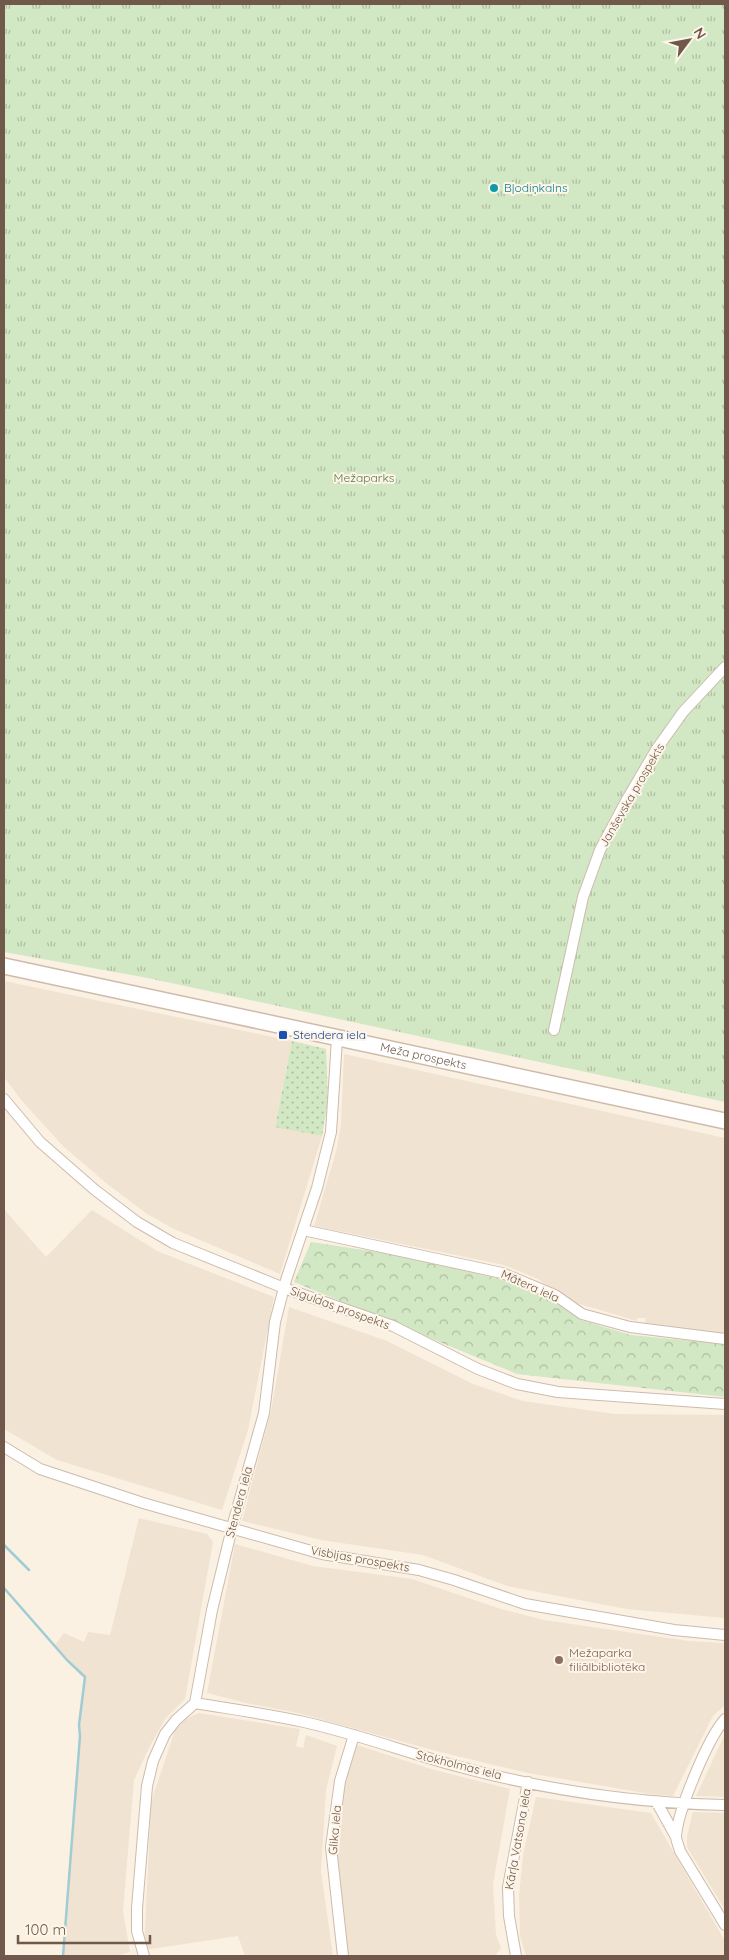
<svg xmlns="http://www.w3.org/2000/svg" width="729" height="1960" font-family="Quicksand,sans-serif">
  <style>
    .residential { fill: #f1e3d2 }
    .grass { fill: url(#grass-dots) }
    .forest { fill: url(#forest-crowns) }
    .park { fill: url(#park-tufts) }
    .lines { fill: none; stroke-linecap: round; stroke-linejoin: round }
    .stream { stroke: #a0ccd3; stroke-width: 2.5 }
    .street-casing { stroke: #cdbbad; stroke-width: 12 }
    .secondary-casing { stroke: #d0bbab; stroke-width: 18 }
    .street { stroke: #fff; stroke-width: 10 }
    .secondary { stroke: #fff; stroke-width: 15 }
    .culture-dot { fill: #0f9aa8; stroke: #fef5e9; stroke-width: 2 }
    .transit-dot { fill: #1a4fb4; stroke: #fef5e9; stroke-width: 2 }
    .education-dot { fill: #8d6e63; stroke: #fef5e9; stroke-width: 2 }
    .labels { text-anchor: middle; stroke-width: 4; stroke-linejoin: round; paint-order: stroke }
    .culture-label { font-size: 12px; fill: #0d838f; stroke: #fef5e9; text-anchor: start }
    .park-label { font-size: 12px; fill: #567b46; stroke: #fef5e9 }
    .street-label { font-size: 12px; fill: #70584b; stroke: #fef5e9 }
    .transit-label { font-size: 12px; fill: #164399; stroke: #fef5e9; text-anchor: start }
    .education-label { font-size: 12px; fill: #785e54; stroke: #fef5e9; text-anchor: start }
  </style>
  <defs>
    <pattern id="grass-dots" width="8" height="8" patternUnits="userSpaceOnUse" patternTransform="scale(1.25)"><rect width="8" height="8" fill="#d2e7c3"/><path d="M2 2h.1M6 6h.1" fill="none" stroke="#afbea0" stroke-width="1.8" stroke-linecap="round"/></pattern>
    <pattern id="forest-crowns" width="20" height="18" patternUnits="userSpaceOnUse" patternTransform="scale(1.25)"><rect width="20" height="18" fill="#d2e7c3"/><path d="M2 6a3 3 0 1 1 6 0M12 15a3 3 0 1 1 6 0" fill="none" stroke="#afbea0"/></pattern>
    <pattern id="park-tufts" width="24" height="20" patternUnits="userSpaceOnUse" patternTransform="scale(1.25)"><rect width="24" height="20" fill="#d2e7c3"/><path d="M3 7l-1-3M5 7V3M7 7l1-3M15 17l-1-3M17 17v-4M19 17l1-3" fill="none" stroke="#afbea0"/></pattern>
  </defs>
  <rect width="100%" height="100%" fill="#faf1e3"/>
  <!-- residential -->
  <path class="residential" d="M 4,981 L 292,1041 L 275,1126 L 322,1136 L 280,1274 L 174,1229 L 147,1214 L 106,1183 L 63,1146 L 22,1101 L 4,1077 Z
    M 344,1054 L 725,1138 L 725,1334 L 645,1323 L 646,1318 L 637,1318 L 637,1321 L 569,1301 L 538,1279 L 504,1265 L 314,1226 L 337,1148 L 341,1123 Z
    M 4,1209 L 46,1257 L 92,1210 L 157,1251 L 274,1297 L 248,1430 L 222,1510 L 57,1460 L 4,1429 Z
    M 289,1307 L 387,1341 L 473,1384 L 523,1401 L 615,1414 L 725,1415 L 725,1618 L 626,1609 L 507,1586 L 423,1555 L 321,1540 L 242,1521 L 271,1411 Z
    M 139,1518 L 207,1534 L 213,1542 L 185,1699 L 166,1718 L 151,1744 L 134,1780 L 123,1911 L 130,1952 L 116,1956 L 63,1956 L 80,1736 L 79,1725 L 85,1677 L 55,1645 L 64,1633 L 84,1642 L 88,1632 L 110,1635 Z
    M 235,1544 L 313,1566 L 412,1579 L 501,1609 L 544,1620 L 689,1641 L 725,1643 L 725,1705 L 713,1716 L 673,1796 L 650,1794 L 528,1773 L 440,1752 L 298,1713 L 246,1703 L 207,1693 Z
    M 199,1713 L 300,1729 L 296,1746 L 303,1748 L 306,1735 L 337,1746 L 326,1790 L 321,1871 L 333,1956 L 245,1956 L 238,1936 L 144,1950 L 151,1802 L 175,1730 L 186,1719 Z
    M 725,1734 L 725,1797 L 696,1796 Z
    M 354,1744 L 431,1769 L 510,1789 L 493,1884 L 496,1935 L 501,1948 L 495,1956 L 347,1956 L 335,1852 L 341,1795 Z
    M 536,1797 L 651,1813 L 725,1941 L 725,1956 L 526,1956 L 520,1936 L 519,1896 L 523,1855 Z
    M 693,1812 L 725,1813 L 725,1910 L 687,1847 L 687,1836 Z"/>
  <!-- grass -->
  <path class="grass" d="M 292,1041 L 326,1049 L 328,1101 L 322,1136 L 275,1127 Z"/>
  <!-- forest -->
  <path class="forest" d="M 311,1242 L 384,1253 L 501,1279 L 550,1299 L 581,1320 L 631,1335 L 725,1344 L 725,1397 L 517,1374 L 294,1282 Z"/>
  <!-- park -->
  <path class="park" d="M 4,4 L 725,4 L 725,1102 L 148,978 L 4,952 Z"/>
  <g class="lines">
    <!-- stream -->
    <path class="stream" d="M 4,1545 L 29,1570
      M 4,1588 L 67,1660 L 85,1677 L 79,1725 L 80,1736 L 63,1956"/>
    <!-- street casing -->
    <g class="street-casing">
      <path id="street" d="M 554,1030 L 583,897 L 600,850 L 626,801 L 656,750 L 683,712 L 725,667
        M 4,1099 L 40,1142 L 95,1190 L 137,1222 L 173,1243 L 284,1288 L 393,1326 L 478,1369 L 517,1384 L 558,1392 L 725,1404
        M 303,1230 L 502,1273 L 555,1295 L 582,1314 L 630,1327 L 725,1339
        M 4,1447 L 40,1469 L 143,1503 L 322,1554 L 419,1570 L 454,1580 L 525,1604 L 674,1630 L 725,1635
        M 195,1703 C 231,1709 268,1714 304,1722 C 353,1733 400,1750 449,1764 C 539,1789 632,1803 725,1805
        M 725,1719 C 708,1738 678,1810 676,1836 C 676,1841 679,1846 680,1851 L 725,1925
        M 656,1801 L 676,1837
        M 144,1956 L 137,1931 L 137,1908 L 147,1786 L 153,1761 L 165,1734 L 176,1720 L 195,1703 L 212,1610 L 234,1520 L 264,1413 L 275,1322 L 286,1280 L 317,1188 L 331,1132 L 337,1039
        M 343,1956 L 331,1847 L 340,1781 L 354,1735
        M 516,1956 L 509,1916 L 508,1887 L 528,1782"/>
    </g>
    <!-- secondary casing -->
    <g class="secondary-casing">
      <g id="secondary">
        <path id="s1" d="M 4,966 L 725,1121"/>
      </g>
    </g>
    <!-- street -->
    <use href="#street" class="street"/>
    <!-- secondary -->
    <use href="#secondary" class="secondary"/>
  </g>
  <!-- markers -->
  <circle class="culture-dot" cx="494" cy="188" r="5"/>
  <rect class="transit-dot" x="278" y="1030" width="10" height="10" rx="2.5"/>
  <circle class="education-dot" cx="559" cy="1660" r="5"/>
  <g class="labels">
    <!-- culture labels -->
    <g class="culture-label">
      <text x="504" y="192">Bļodiņkalns</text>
    </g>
    <!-- park labels -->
    <g class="park-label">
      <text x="364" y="482">Mežaparks</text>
    </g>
    <!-- street labels -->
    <g class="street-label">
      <text transform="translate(632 795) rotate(-60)" y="4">Janševska prospekts</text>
      <text dy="4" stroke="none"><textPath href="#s1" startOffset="429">Meža prospekts</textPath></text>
      <text transform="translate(530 1286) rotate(24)" y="4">Mātera iela</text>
      <text transform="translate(340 1308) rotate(20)" y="4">Siguldas prospekts</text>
      <text transform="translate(239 1502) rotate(-75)" y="4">Stendera iela</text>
      <text transform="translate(360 1559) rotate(10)" y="4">Visbijas prospekts</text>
      <text transform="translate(459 1765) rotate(14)" y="4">Stokholmas iela</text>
      <text transform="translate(335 1830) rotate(-85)" y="4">Glika iela</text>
      <text transform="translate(518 1839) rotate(-80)" y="4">Kārļa Vatsona iela</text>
    </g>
    <!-- transit labels -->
    <g class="transit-label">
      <text x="293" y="1039">Stendera iela</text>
    </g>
    <!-- education labels -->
    <g class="education-label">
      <text x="569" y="1657">Mežaparka<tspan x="569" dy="14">filiālbibliotēka</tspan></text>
    </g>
  </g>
  <!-- border -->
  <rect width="729" height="1960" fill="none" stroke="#70584b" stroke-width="10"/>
  <!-- north arrow -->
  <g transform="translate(689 40) rotate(58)" stroke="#fef5e9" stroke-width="4" paint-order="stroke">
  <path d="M0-4L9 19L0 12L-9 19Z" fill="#70584b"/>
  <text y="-8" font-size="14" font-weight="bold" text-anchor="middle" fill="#70584b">N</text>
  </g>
  <!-- scale -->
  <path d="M18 1935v8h132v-8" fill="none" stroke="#70584b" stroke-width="2.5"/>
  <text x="25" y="1935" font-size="15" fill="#70584b" stroke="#fef5e9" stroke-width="4" paint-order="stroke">100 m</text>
</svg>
